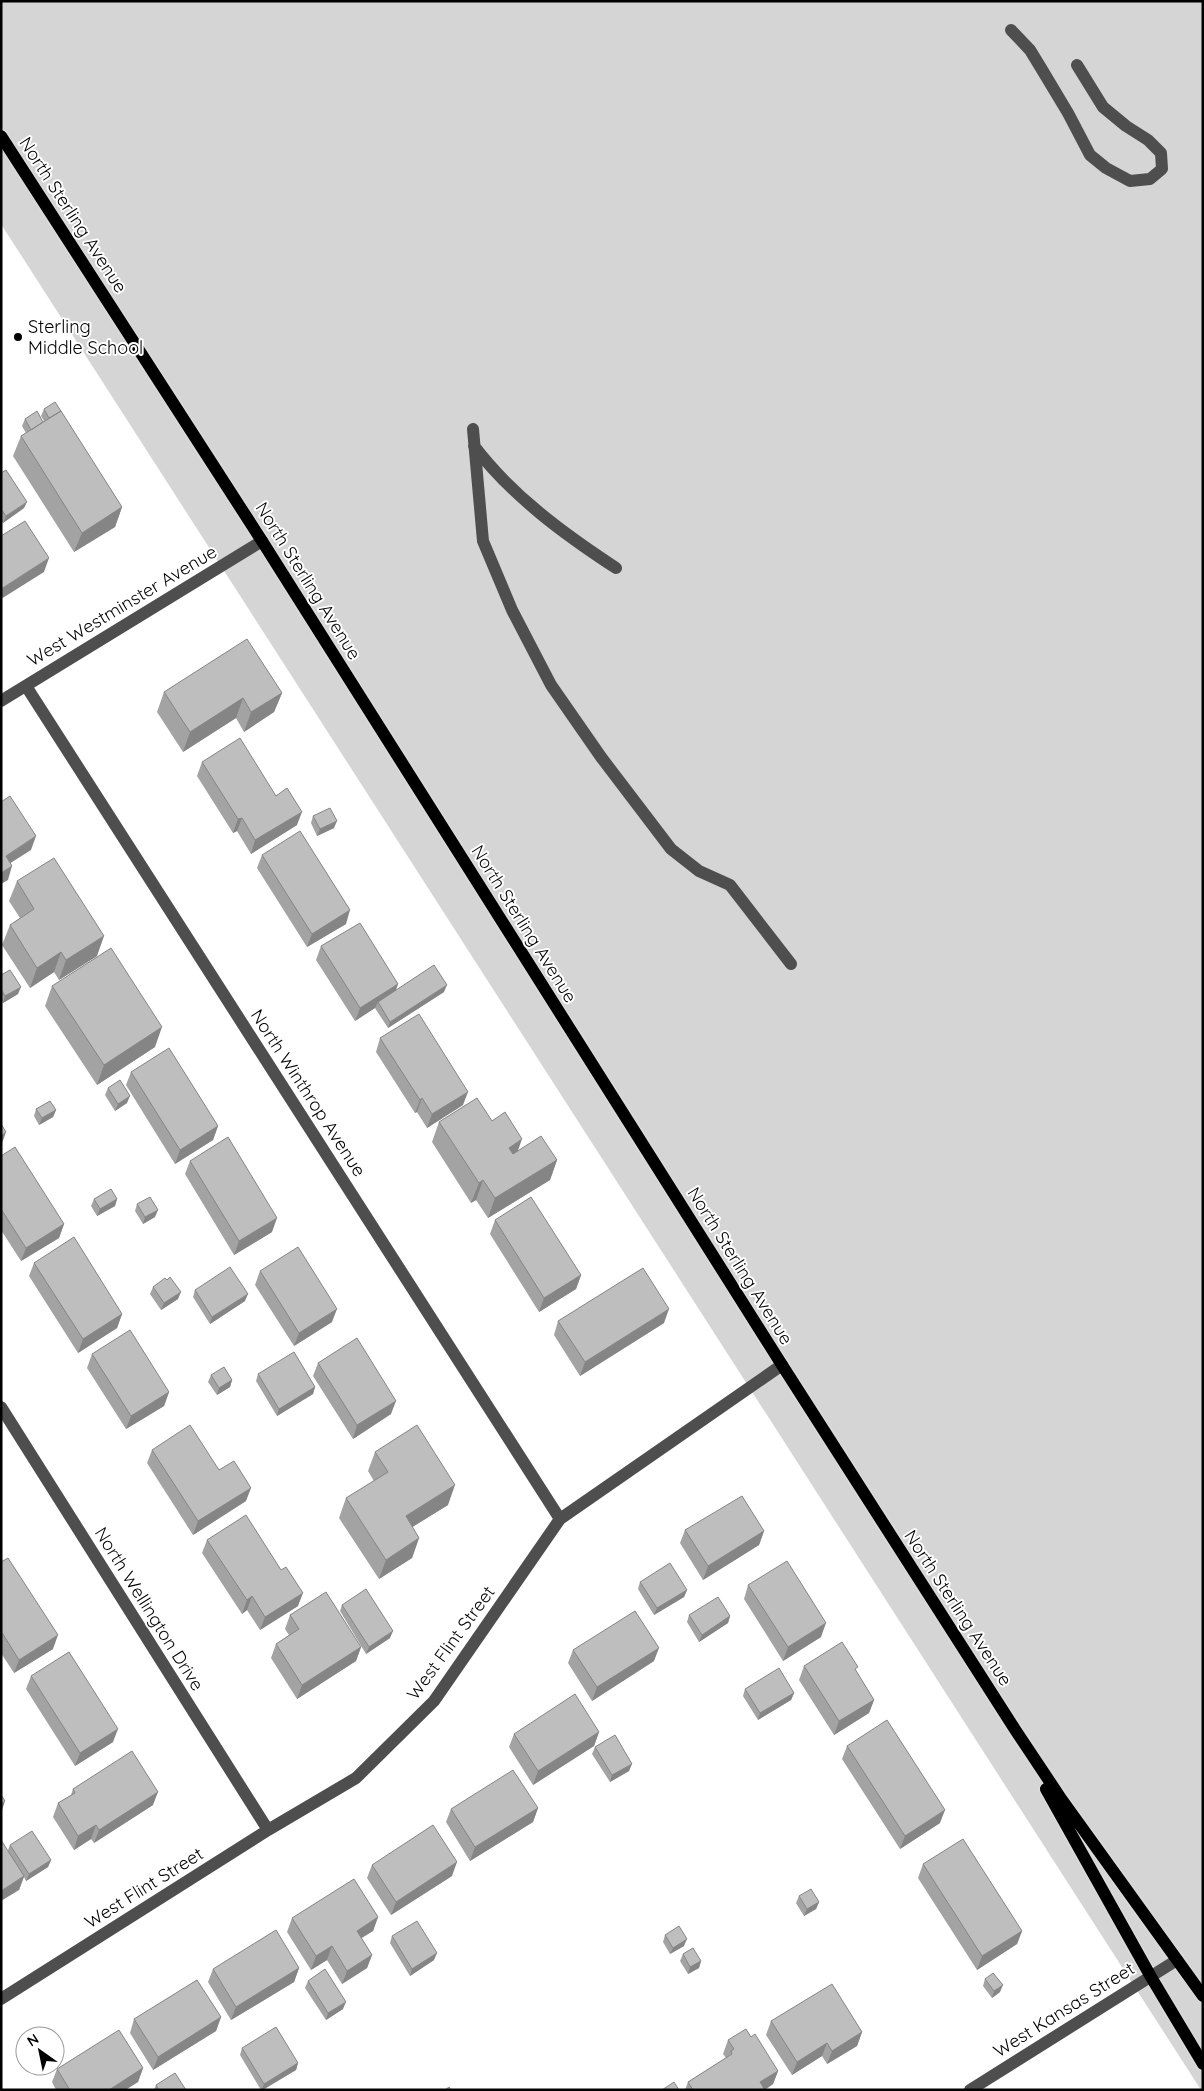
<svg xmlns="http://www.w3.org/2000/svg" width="1204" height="2091" font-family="Quicksand,sans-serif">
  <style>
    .green { fill: #d5d5d5 }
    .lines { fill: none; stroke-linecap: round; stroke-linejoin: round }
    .major-casing { stroke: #dbdbdb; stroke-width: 15 }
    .minor { stroke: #4e4e4e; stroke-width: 12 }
    .major { stroke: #000; stroke-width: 12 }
    .wall { fill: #a3a3a3 }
    .shaded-wall { fill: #858585 }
    .building { fill: #bebebe; stroke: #858585 }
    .poi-dot { fill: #000; stroke: #fff; stroke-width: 2 }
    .labels { text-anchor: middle; stroke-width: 4; stroke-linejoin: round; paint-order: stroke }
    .street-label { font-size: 18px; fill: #000; stroke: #fff }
    .poi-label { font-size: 18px; fill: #000; stroke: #fff; text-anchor: start }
  </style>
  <rect width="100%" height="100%" fill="#fff"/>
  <!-- green -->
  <path class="green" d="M 1,1 L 1203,1 L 1203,2090 L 1201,2090 L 1,224 Z"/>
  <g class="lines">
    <!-- major casing -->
    <g class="major-casing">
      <path id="major" d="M 1,136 L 262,541 L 782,1365 L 1016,1731 L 1062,1800 L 1203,1996
        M 1046,1789 L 1151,1977 L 1203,2064"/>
    </g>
    <!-- minor -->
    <path class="minor" d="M 1011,30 L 1030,50 L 1041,68 L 1068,113 L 1090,155 L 1106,168 L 1130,181 L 1150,179 L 1162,169 L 1161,153 L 1148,140 L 1126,126 L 1103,107 L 1077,65
      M 473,429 L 483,541 L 512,610 L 551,685 L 601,757 L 671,849 L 699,871 L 730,885 L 791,964
      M 474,446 C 512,496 564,534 616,568
      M 26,686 L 560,1519
      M 1,701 L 262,541
      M 1,1407 L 268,1830
      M 1,1999 L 268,1830 L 356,1778 L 434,1701 L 560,1519 L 782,1365
      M 970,2090 L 1177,1960"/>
    <!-- major -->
    <use href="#major" class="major"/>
  </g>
  <!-- wall -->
  <path class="wall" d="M 44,409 L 122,507 L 115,527 L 74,552 L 13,456 L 21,436 L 26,433 L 22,426 L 25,419 L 43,422 L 44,421 L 41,416 Z
    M 1,473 L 24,508 L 3,523 L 1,520 Z
    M 164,692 L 282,693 L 274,712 L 244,732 L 236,718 L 183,752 L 157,712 Z
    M 202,762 L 276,796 L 297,825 L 251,854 L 237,831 L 233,833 L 197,776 Z
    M 313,816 L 334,828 L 317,836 L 311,823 Z
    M 262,855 L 346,924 L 307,947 L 257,868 Z
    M 17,881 L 97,956 L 59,980 L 54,972 L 30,988 L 2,945 L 10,925 L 20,918 L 9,901 Z
    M 321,946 L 398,984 L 396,990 L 444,992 L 388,1028 L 375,1008 L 355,1021 L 316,960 Z
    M 1,975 L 18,994 L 3,1003 L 1,1001 Z
    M 52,986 L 155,1047 L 97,1085 L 45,1006 Z
    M 380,1038 L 463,1105 L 427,1128 L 417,1112 L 415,1113 L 376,1052 Z
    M 131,1072 L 218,1126 L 213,1140 L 175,1164 L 126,1085 Z
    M 108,1088 L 127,1103 L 115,1111 L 105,1095 Z
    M 36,1109 L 56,1110 L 53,1117 L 39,1125 L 34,1116 Z
    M 492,1121 L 518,1151 L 557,1160 L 550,1180 L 488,1218 L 476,1200 L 471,1203 L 432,1142 L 439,1122 Z
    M 1,1156 L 64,1224 L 59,1238 L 21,1261 L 1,1230 Z
    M 190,1161 L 272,1232 L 234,1255 L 185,1174 Z
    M 94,1199 L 117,1199 L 115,1206 L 97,1216 L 91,1206 Z
    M 137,1204 L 155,1217 L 143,1224 L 135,1211 Z
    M 495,1220 L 581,1275 L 576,1289 L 539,1312 L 490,1234 Z
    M 34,1263 L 122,1314 L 117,1328 L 78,1353 L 29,1276 Z
    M 260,1271 L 332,1322 L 294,1346 L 255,1285 Z
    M 167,1280 L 178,1299 L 161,1310 L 150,1294 L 153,1287 Z
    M 195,1290 L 245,1301 L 210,1324 L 193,1297 Z
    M 558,1321 L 664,1323 L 580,1376 L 554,1335 Z
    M 92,1354 L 169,1392 L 164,1406 L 126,1429 L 87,1368 Z
    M 318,1363 L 391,1414 L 353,1439 L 313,1376 Z
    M 258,1374 L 315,1387 L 313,1394 L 277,1416 L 256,1381 Z
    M 211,1375 L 232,1380 L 230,1387 L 217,1395 L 208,1382 Z
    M 152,1450 L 219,1470 L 246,1501 L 193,1535 L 147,1463 Z
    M 375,1452 L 448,1505 L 412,1527 L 419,1538 L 412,1558 L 379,1579 L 339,1518 L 346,1498 L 374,1481 L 368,1471 Z
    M 685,1530 L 764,1531 L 759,1545 L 703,1580 L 680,1543 Z
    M 207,1540 L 298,1606 L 260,1630 L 247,1610 L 242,1614 L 202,1553 Z
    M 1,1562 L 53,1649 L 14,1673 L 1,1653 Z
    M 640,1582 L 687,1590 L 684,1597 L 654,1615 L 638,1589 Z
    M 748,1585 L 821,1637 L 783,1661 L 744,1599 Z
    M 342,1605 L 390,1638 L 366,1654 L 340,1611 Z
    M 290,1615 L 361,1647 L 356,1661 L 297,1699 L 271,1658 L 276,1644 L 289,1635 L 285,1629 Z
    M 689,1615 L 730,1616 L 728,1623 L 699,1642 L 687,1622 Z
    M 573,1650 L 654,1661 L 592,1701 L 568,1663 Z
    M 804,1666 L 856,1671 L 874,1700 L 869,1713 L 834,1735 L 799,1680 Z
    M 31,1676 L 113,1742 L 75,1766 L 26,1689 Z
    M 745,1689 L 794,1693 L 791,1700 L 758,1720 L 743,1696 Z
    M 599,1732 L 594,1746 L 533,1785 L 509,1747 L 514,1734 Z
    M 847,1746 L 940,1823 L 900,1849 L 842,1759 Z
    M 595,1747 L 629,1771 L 610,1782 L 592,1754 Z
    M 73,1789 L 153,1805 L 94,1843 L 91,1839 L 74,1850 L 53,1817 L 58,1803 L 71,1795 Z
    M 538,1808 L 533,1822 L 470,1861 L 446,1822 L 451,1809 Z
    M 10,1845 L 51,1860 L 48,1867 L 26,1881 L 24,1877 L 19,1890 L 8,1850 Z
    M 923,1864 L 1022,1931 L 1017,1944 L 977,1970 L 918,1878 Z
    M 372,1865 L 452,1876 L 391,1915 L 367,1878 Z
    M 799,1896 L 819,1902 L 816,1909 L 804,1916 L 796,1903 Z
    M 378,1917 L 373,1931 L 361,1938 L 372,1955 L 367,1968 L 342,1984 L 327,1960 L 311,1970 L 287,1932 L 292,1918 Z
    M 665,1935 L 684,1946 L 670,1954 L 663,1942 Z
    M 392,1936 L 434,1960 L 410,1976 L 390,1943 Z
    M 683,1954 L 701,1961 L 699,1968 L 688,1974 L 680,1961 Z
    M 299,1968 L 294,1982 L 231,2020 L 208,1982 L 213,1969 Z
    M 985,1979 L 1000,1992 L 992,1998 L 983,1986 Z
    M 308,1981 L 343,2009 L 326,2020 L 305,1988 Z
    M 221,2017 L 216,2031 L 153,2070 L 130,2033 L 134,2019 Z
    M 771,2021 L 862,2032 L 857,2046 L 827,2064 L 822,2056 L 792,2075 L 766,2035 Z
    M 751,2037 L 778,2071 L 773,2084 L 765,2090 L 685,2090 L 688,2082 L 726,2058 L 723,2054 L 728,2040 Z
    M 242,2048 L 298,2063 L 296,2070 L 263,2090 L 261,2090 L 240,2055 Z
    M 143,2068 L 138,2082 L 125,2090 L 56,2090 L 52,2082 L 57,2069 Z
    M 156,2085 L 186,2090 L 154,2090 Z"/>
  <!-- shaded-wall -->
  <path class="shaded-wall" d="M 27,502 L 24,508 L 3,523 L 6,516 Z
    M 122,507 L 115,527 L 74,552 L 82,533 Z
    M 49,558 L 44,572 L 1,599 L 1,589 Z
    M 282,693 L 274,712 L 244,732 L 251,712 Z
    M 243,698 L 236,718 L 183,752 L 190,732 Z
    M 302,812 L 297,825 L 251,854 L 255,840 Z
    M 242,818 L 237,831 L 233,833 L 238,819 Z
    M 337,821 L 334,828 L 317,836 L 320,829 Z
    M 36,836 L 31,850 L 1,869 L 6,856 Z
    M 12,866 L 8,880 L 1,884 L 1,873 Z
    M 350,910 L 346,924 L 307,947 L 312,934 Z
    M 104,936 L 97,956 L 59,980 L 66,960 Z
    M 61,952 L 54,972 L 30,988 L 37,968 Z
    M 398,984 L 393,997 L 378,1002 L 375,1008 L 355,1021 L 360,1008 Z
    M 447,985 L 444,992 L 388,1028 L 390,1022 Z
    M 21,987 L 18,994 L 3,1003 L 5,996 Z
    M 162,1027 L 155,1047 L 97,1085 L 104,1065 Z
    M 468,1092 L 463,1105 L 427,1128 L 432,1114 Z
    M 130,1096 L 127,1103 L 115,1111 L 118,1104 Z
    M 422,1098 L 417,1112 L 415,1113 L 420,1100 Z
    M 56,1110 L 53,1117 L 39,1125 L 42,1118 Z
    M 218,1126 L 213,1140 L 175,1164 L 180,1150 Z
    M 6,1132 L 1,1146 L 1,1136 Z
    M 522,1139 L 515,1159 L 509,1148 Z
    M 557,1160 L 550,1180 L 488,1218 L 495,1198 Z
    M 483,1180 L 476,1200 L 471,1203 L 479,1183 Z
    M 117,1199 L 115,1206 L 97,1216 L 100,1209 Z
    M 158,1210 L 155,1217 L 143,1224 L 145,1217 Z
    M 277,1218 L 272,1232 L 234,1255 L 239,1241 Z
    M 64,1224 L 59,1238 L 21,1261 L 26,1248 Z
    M 581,1275 L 576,1289 L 539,1312 L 544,1298 Z
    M 181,1292 L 178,1299 L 161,1310 L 164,1303 Z
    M 248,1294 L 245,1301 L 210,1324 L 212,1317 Z
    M 337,1309 L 332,1322 L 294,1346 L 299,1333 Z
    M 669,1309 L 664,1323 L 580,1376 L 585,1362 Z
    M 122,1314 L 117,1328 L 78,1353 L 83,1339 Z
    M 232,1380 L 230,1387 L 217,1395 L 219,1388 Z
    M 315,1387 L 313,1394 L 277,1416 L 279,1409 Z
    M 169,1392 L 164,1406 L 126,1429 L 131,1416 Z
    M 396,1401 L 391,1414 L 353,1439 L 357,1425 Z
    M 455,1485 L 448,1505 L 398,1536 L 406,1516 Z
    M 251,1488 L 246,1501 L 193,1535 L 198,1521 Z
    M 764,1531 L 759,1545 L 703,1580 L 708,1566 Z
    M 419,1538 L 412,1558 L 379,1579 L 386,1560 Z
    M 687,1590 L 684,1597 L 654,1615 L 657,1608 Z
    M 303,1593 L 298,1606 L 260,1630 L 265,1617 Z
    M 252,1596 L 247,1610 L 242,1614 L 247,1600 Z
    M 730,1616 L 728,1623 L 699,1642 L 702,1635 Z
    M 826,1623 L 821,1637 L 783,1661 L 788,1647 Z
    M 393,1631 L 390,1638 L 366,1654 L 369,1647 Z
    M 58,1635 L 53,1649 L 14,1673 L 19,1660 Z
    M 361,1647 L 356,1661 L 297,1699 L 302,1685 Z
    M 659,1648 L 654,1661 L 592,1701 L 597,1687 Z
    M 794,1693 L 791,1700 L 758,1720 L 760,1713 Z
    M 874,1700 L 869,1713 L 834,1735 L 839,1721 Z
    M 118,1729 L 113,1742 L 75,1766 L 80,1753 Z
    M 599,1732 L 594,1746 L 533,1785 L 538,1771 Z
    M 632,1764 L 629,1771 L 610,1782 L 612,1775 Z
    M 158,1792 L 153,1805 L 94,1843 L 99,1830 Z
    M 5,1801 L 1,1813 L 1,1804 Z
    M 538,1808 L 533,1822 L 470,1861 L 475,1847 Z
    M 945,1810 L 940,1823 L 900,1849 L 905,1836 Z
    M 96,1825 L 91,1839 L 74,1850 L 78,1836 Z
    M 51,1860 L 48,1867 L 26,1881 L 29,1874 Z
    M 457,1862 L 452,1876 L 391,1915 L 396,1902 Z
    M 24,1876 L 19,1890 L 1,1901 L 1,1891 Z
    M 819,1902 L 816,1909 L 804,1916 L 807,1909 Z
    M 378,1917 L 373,1931 L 352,1944 L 357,1931 Z
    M 1022,1931 L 1017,1944 L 977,1970 L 982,1956 Z
    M 687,1939 L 684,1946 L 670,1954 L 673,1948 Z
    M 332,1946 L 327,1960 L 311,1970 L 316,1956 Z
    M 437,1953 L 434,1960 L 410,1976 L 412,1969 Z
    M 372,1955 L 367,1968 L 342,1984 L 347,1971 Z
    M 701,1961 L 699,1968 L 688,1974 L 690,1967 Z
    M 299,1968 L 294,1982 L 231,2020 L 236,2007 Z
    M 1003,1985 L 1000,1992 L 992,1998 L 994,1991 Z
    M 346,2002 L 343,2009 L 326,2020 L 328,2013 Z
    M 221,2017 L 216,2031 L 153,2070 L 158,2057 Z
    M 862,2032 L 857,2046 L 827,2064 L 832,2051 Z
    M 827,2043 L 822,2056 L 792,2075 L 797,2062 Z
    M 298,2063 L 296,2070 L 262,2090 L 264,2084 Z
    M 143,2068 L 138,2082 L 125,2090 L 109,2090 Z
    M 778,2071 L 773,2084 L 764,2090 L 760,2082 Z"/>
  <!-- building -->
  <path class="building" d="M 55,402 L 61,411 L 49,418 L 44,409 Z
    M 37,411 L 43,422 L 31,430 L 25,419 Z
    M 61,411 L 122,507 L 82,533 L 21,436 Z
    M 6,470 L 27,502 L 6,516 L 1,509 L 1,473 Z
    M 25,521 L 49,558 L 1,589 L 1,536 Z
    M 247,639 L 282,693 L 251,712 L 243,698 L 190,732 L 164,692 Z
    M 240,738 L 276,796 L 287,788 L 302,812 L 255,840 L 242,818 L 238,819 L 202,762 Z
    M 10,796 L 36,836 L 6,856 L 12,866 L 1,873 L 1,802 Z
    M 330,808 L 337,821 L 320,829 L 313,816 Z
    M 300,831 L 350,910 L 312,934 L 262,855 Z
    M 54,858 L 104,936 L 66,960 L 61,952 L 37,968 L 10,925 L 34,909 L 17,881 Z
    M 360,923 L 398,984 L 360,1008 L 321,946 Z
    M 111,948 L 162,1027 L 104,1065 L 52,986 Z
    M 434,965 L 447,985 L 390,1022 L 378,1002 Z
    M 10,970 L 21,987 L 5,996 L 1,989 L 1,975 Z
    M 419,1014 L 468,1092 L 432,1114 L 422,1098 L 420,1100 L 380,1038 Z
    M 169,1048 L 218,1126 L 180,1150 L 131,1072 Z
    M 120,1080 L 130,1096 L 118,1104 L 108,1088 Z
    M 477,1098 L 492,1121 L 505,1112 L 522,1139 L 509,1148 L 513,1154 L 541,1136 L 557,1160 L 495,1198 L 483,1180 L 479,1183 L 439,1122 Z
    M 50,1101 L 56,1110 L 42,1118 L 36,1109 Z
    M 1,1124 L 6,1132 L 1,1136 Z
    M 228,1137 L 277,1218 L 239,1241 L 190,1161 Z
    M 15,1147 L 64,1224 L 26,1248 L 1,1209 L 1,1156 Z
    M 111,1189 L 117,1199 L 100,1209 L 94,1199 Z
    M 150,1197 L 158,1210 L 145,1217 L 137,1204 Z
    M 531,1197 L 581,1275 L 544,1298 L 495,1220 Z
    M 74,1237 L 122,1314 L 83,1339 L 34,1263 Z
    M 298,1247 L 337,1309 L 299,1333 L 260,1271 Z
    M 230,1267 L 248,1294 L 212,1317 L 195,1290 Z
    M 643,1268 L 669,1309 L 585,1362 L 558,1321 Z
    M 170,1277 L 181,1292 L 164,1303 L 153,1287 L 165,1278 L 167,1280 Z
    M 130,1330 L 169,1392 L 131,1416 L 92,1354 Z
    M 357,1338 L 396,1401 L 357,1425 L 318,1363 Z
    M 294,1352 L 315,1387 L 279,1409 L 258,1374 Z
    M 224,1367 L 232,1380 L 219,1388 L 211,1375 Z
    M 190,1425 L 219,1470 L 234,1461 L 251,1488 L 198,1521 L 152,1450 Z
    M 417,1425 L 455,1485 L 406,1516 L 419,1538 L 386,1560 L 346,1498 L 388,1472 L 375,1452 Z
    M 742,1496 L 764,1531 L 708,1566 L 685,1530 Z
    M 246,1515 L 281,1570 L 286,1567 L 303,1593 L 265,1617 L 252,1596 L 247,1600 L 207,1540 Z
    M 8,1558 L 58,1635 L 19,1660 L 1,1631 L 1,1562 Z
    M 787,1561 L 826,1623 L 788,1647 L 748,1585 Z
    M 670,1563 L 687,1590 L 657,1608 L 640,1582 Z
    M 366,1589 L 393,1631 L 369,1647 L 342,1605 Z
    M 326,1592 L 361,1647 L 302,1685 L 276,1644 L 299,1629 L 290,1615 Z
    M 718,1597 L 730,1616 L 702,1635 L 689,1615 Z
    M 635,1611 L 659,1648 L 597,1687 L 573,1650 Z
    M 842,1642 L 858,1667 L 855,1669 L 874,1700 L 839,1721 L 804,1666 Z
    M 69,1652 L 118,1729 L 80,1753 L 31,1676 Z
    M 779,1668 L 794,1693 L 760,1713 L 745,1689 Z
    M 575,1694 L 599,1732 L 538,1771 L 514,1734 Z
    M 887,1720 L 945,1810 L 905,1836 L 847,1746 Z
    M 615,1735 L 632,1764 L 612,1775 L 595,1747 Z
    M 132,1751 L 158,1792 L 99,1830 L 96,1825 L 78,1836 L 58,1803 L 75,1793 L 73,1789 Z
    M 513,1770 L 538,1808 L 475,1847 L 451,1809 Z
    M 1,1795 L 5,1801 L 1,1804 Z
    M 433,1825 L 457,1862 L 396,1902 L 372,1865 Z
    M 32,1831 L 51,1860 L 29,1874 L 10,1845 Z
    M 963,1839 L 1022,1931 L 982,1956 L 923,1864 Z
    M 1,1840 L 24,1876 L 1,1891 Z
    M 354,1879 L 378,1917 L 357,1931 L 372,1955 L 347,1971 L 332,1946 L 316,1956 L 292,1918 Z
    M 811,1889 L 819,1902 L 807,1909 L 799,1896 Z
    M 417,1921 L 437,1953 L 412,1969 L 392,1936 Z
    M 679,1926 L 687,1939 L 673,1948 L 665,1935 Z
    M 276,1930 L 299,1968 L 236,2007 L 213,1969 Z
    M 693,1948 L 701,1961 L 690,1967 L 683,1954 Z
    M 325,1969 L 346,2002 L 328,2013 L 308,1981 Z
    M 993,1973 L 1003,1985 L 994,1991 L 985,1979 Z
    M 197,1980 L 221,2017 L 158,2057 L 134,2019 Z
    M 832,1984 L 862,2032 L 832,2051 L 827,2043 L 797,2062 L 771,2021 Z
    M 276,2027 L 298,2063 L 264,2084 L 242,2048 Z
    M 746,2029 L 751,2037 L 755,2034 L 778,2071 L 760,2082 L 765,2090 L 693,2090 L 688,2082 L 732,2054 L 731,2051 L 734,2049 L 728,2040 Z
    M 119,2030 L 143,2068 L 109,2090 L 70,2090 L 57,2069 Z
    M 175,2073 L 186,2090 L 159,2090 L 156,2085 Z
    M 674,2082 L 679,2090 L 662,2090 Z
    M 449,2087 L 451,2090 L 445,2090 Z"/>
  <!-- markers -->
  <circle class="poi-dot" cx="18" cy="337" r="5"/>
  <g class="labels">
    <!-- street labels -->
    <g class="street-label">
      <text transform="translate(73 215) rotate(57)" y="6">North Sterling Avenue</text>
      <text transform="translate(308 581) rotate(58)" y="6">North Sterling Avenue</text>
      <text transform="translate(122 606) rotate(-31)" y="6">West Westminster Avenue</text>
      <text transform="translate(524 924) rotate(58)" y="6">North Sterling Avenue</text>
      <text transform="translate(308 1093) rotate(57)" y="6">North Winthrop Avenue</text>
      <text transform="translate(740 1266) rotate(58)" y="6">North Sterling Avenue</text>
      <text transform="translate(958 1608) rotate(57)" y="6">North Sterling Avenue</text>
      <text transform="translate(149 1609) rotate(58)" y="6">North Wellington Drive</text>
      <text transform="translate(451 1643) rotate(-54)" y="6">West Flint Street</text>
      <text transform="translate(144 1888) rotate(-32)" y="6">West Flint Street</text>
      <text transform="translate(1064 2010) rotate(-32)" y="6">West Kansas Street</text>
    </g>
    <!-- poi labels -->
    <g class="poi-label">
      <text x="28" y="333">Sterling<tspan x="28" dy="21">Middle School</tspan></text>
    </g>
  </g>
  <!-- border -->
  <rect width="1204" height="2091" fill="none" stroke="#000000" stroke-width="5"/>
  <!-- north arrow -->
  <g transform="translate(40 2051) rotate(327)"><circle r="24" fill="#ffffff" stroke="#999999"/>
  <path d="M0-4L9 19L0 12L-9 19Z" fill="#000000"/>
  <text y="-8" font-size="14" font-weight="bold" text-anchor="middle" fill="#000000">N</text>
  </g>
</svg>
